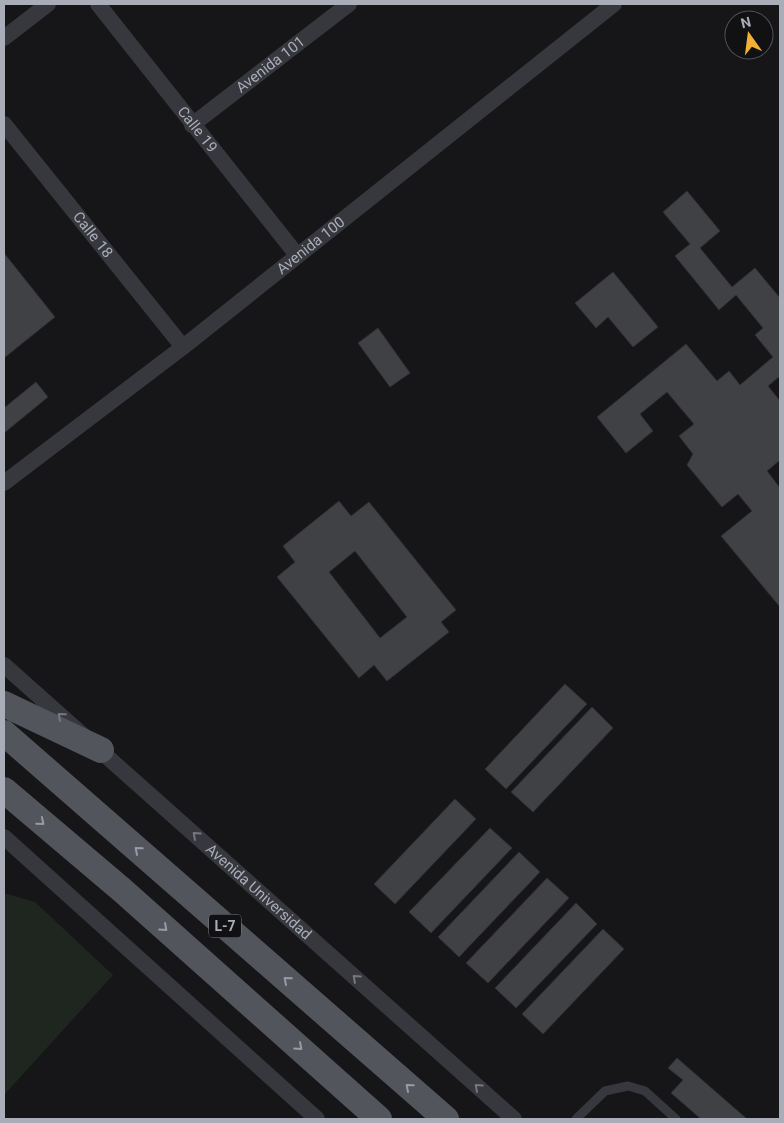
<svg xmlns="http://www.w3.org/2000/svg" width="784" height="1123" font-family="Roboto,sans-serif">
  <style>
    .green { fill: #1e261f }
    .building { fill: #404145; stroke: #303034; fill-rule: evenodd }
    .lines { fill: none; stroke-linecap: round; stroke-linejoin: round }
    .service { stroke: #37383d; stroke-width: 9 }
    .minor { stroke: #37383d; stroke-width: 16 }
    .primary { stroke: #53555c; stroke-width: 26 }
    .oneway { stroke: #757881 }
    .oneway2 { stroke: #979ba6 }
    .labels { text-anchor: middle; stroke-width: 5; stroke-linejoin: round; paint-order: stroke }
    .shield { fill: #111113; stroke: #7b7e86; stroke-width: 1 }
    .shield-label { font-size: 14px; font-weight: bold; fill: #a8adb8 }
    .street-label { font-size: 15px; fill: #a8adb8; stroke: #111113 }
  </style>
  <rect width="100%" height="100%" fill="#161618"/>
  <!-- green -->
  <path class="green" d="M 4,893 L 35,902 L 113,975 L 4,1095 Z"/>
  <!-- building -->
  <path class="building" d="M 687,191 L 720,231 L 700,248 L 732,287 L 755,268 L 780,298 L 780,376 L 768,386 L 780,401 L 780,460 L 767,471 L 780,488 L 780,607 L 721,536 L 752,511 L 738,494 L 722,507 L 687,465 L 693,454 L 679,436 L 694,424 L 667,392 L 640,414 L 653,431 L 626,453 L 597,417 L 686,344 L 717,381 L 729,371 L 740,385 L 773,357 L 755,335 L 763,328 L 736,295 L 719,310 L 675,256 L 690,244 L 663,212 Z
    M 4,253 L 55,317 L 4,358 Z
    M 613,272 L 658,327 L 633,347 L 608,317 L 596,328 L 575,303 Z
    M 378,328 L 410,373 L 390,387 L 358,343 Z
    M 36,382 L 48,397 L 4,433 L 4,408 Z
    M 339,501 L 351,516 L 369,502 L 456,610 L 441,622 L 449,632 L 387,681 L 374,665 L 359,678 L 277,577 L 295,562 L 283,546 ZM 355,551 L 407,617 L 380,638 L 329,572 Z
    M 565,684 L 587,704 L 506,789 L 485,769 Z
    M 592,707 L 613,728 L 533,812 L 511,792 Z
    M 455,799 L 476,819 L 395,904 L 374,884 Z
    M 490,828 L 512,848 L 431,933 L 409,912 Z
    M 519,852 L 540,872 L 459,957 L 438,937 Z
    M 547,878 L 569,898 L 488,983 L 466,963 Z
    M 576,903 L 597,924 L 516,1008 L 495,988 Z
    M 603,929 L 624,949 L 543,1034 L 522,1014 Z
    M 677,1058 L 747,1119 L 701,1119 L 671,1093 L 683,1080 L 668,1068 Z"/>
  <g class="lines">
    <!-- service -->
    <path class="service" d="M 576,1119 L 605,1091 L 628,1086 L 645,1091 L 676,1119"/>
    <!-- minor -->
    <g class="minor">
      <path id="s1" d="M 98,4 L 297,255"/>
      <path d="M 4,38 L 48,4"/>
      <path id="s2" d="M 4,124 L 183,347"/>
      <path id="s3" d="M 192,125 L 349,4"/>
      <path id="s4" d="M 4,483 L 183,347 L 614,4"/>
      <path id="s5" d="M 4,665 L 514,1119"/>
      <path d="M 4,837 L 317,1119"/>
    </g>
    <!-- primary -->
    <path class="primary" d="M 4,704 L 101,750
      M 4,733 L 446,1119
      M 4,790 L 122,890 L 379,1119"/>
  </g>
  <!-- one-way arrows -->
  <defs><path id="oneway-chevron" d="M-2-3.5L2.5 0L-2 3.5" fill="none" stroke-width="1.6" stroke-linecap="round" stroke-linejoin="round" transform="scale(1.25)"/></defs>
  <g class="oneway">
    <use href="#oneway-chevron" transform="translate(61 716) rotate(-139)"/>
    <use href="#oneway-chevron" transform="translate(196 835) rotate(-138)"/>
    <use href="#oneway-chevron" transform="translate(356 978) rotate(-138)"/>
    <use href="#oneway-chevron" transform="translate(478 1087) rotate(-138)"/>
  </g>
  <g class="oneway2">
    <use href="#oneway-chevron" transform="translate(41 822) rotate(40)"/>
    <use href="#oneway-chevron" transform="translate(138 850) rotate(-139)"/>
    <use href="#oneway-chevron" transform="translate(164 928) rotate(42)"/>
    <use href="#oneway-chevron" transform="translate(287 980) rotate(-139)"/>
    <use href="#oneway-chevron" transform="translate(299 1047) rotate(42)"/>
    <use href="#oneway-chevron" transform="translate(409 1087) rotate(-139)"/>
  </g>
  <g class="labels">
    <!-- shield labels -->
    <rect class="shield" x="209" y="914.5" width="32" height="23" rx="4"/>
    <g class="shield-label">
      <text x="225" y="931">L-7</text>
    </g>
    <!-- street labels -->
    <g class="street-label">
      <text dy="5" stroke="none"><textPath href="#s3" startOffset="99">Avenida 101</textPath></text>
      <text dy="5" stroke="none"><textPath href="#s1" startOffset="160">Calle 19</textPath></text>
      <text dy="5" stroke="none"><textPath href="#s2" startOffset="142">Calle 18</textPath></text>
      <text dy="5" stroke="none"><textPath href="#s4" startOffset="388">Avenida 100</textPath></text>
      <text dy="5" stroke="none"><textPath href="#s5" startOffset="341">Avenida Universidad</textPath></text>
    </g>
  </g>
  <!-- border -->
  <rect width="784" height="1123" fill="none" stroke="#a8adb8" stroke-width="10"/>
  <!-- north arrow -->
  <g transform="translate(749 35) rotate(346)"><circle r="24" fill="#111113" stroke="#4d4f55"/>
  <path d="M0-4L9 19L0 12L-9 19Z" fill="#f2b134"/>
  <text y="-8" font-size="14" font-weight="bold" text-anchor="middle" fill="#a8adb8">N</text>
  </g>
</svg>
